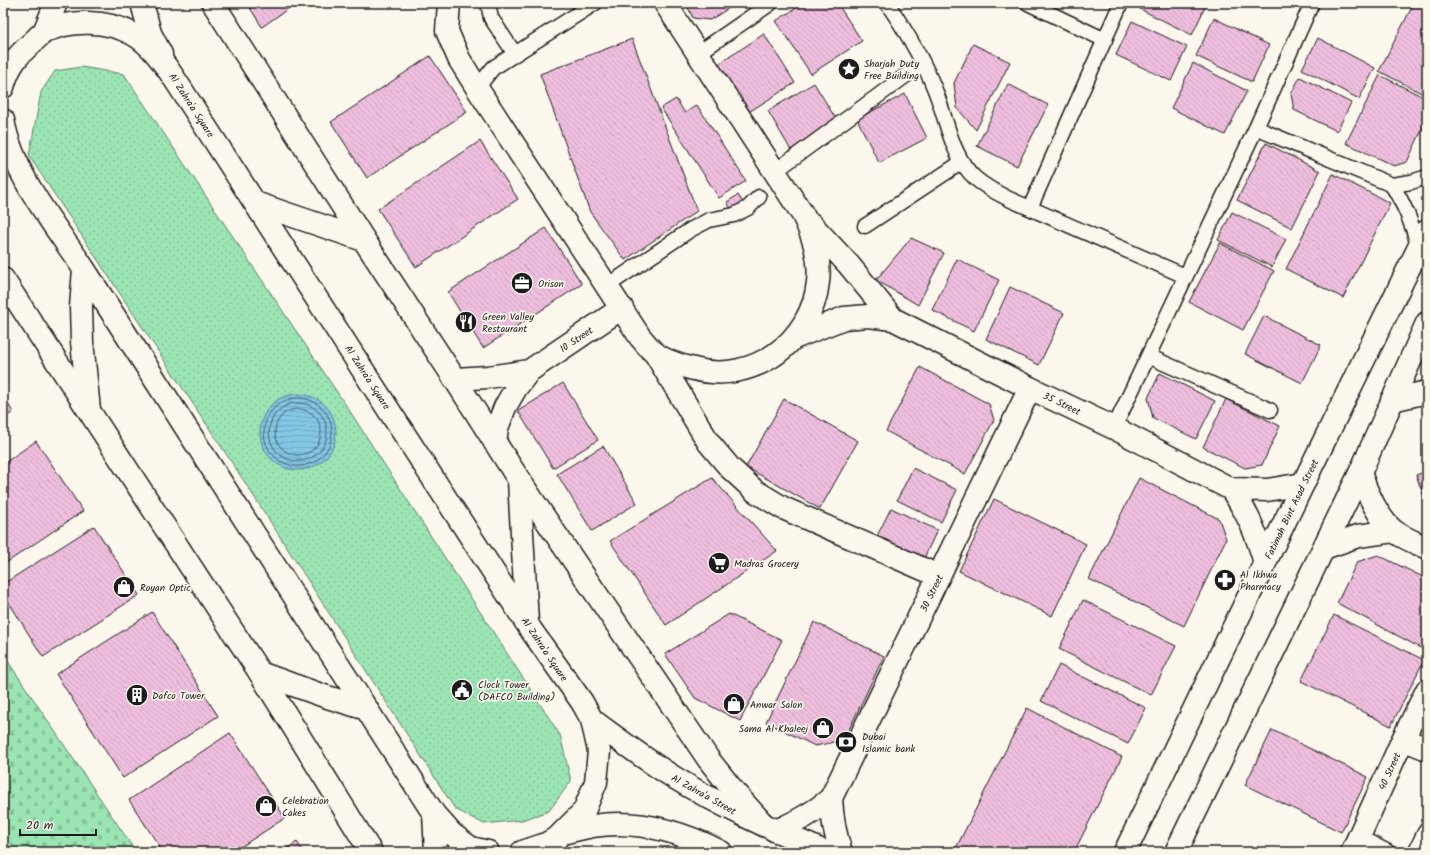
<svg xmlns="http://www.w3.org/2000/svg" width="1430" height="855" font-family="Kalam,sans-serif">
  <style>
    .cemetery { fill: url(#cemetery-stones); stroke: #5c8068 }
    .park { fill: url(#park-dots); stroke: #5c8068 }
    .water { fill: url(#water-rules); stroke: #5a8395 }
    .lines { fill: none; stroke-linecap: round; stroke-linejoin: round }
    .shore { stroke: #46606c; stroke-width: 1 }
    .building { fill: url(#building-back-hatch); stroke: #1c1c1c }
    .lane-casing { stroke: #1c1c1c; stroke-width: 17 }
    .street-casing { stroke: #1c1c1c; stroke-width: 25 }
    .secondary-casing { stroke: #1c1c1c; stroke-width: 25 }
    .lane { stroke: #fbf7ec; stroke-width: 14 }
    .street { stroke: #fbf7ec; stroke-width: 22 }
    .secondary { stroke: #fbf7ec; stroke-width: 22 }
    .labels { text-anchor: middle; stroke-width: 3.5; stroke-linejoin: round; paint-order: stroke }
    .poi-label { font-size: 10px; fill: #1c1c1c; stroke: #fbf7ec; text-anchor: start }
    .street-label { font-size: 10px; fill: #1c1c1c; stroke: #fbf7ec }
  </style>
  <defs>
    <pattern id="cemetery-stones" width="16" height="16" patternUnits="userSpaceOnUse"><rect width="16" height="16" fill="#9be4b4"/><path d="M2 7V4a2 2 0 0 1 4 0v3zM10 15v-3a2 2 0 0 1 4 0v3z" fill="#85c39a"/></pattern>
    <pattern id="park-dots" width="8" height="8" patternUnits="userSpaceOnUse"><rect width="8" height="8" fill="#9be4b4"/><path d="M2 2h.1M6 6h.1" fill="none" stroke="#85c39a" stroke-width="1.8" stroke-linecap="round"/></pattern>
    <pattern id="water-rules" width="6" height="5" patternUnits="userSpaceOnUse"><rect width="6" height="5" fill="#84c7e5"/><path d="M0 2.5h6" fill="none" stroke="#71aac4"/></pattern>
    <pattern id="building-back-hatch" width="6" height="6" patternUnits="userSpaceOnUse"><rect width="6" height="6" fill="#efbede"/><path d="M-1 5l2 2M0 0l6 6M5-1l2 2" fill="none" stroke="#cca3be"/></pattern>
  </defs>
  <rect width="100%" height="100%" fill="#fbf7ec"/>
  <filter id="ink" filterUnits="userSpaceOnUse"><feTurbulence type="fractalNoise" baseFrequency=".025" numOctaves="2"/><feDisplacementMap in="SourceGraphic" scale="8" xChannelSelector="R" yChannelSelector="G"/><feConvolveMatrix kernelMatrix="1 2 1 2 8 2 1 2 1" color-interpolation-filters="sRGB"/></filter>
  <g filter="url(#ink)">
    <!-- cemetery -->
    <path class="cemetery" d="M 3,654 L 136,852 L 3,852 Z"/>
    <!-- park -->
    <path class="park" d="M 81,67 L 124,74 L 349,410 L 560,735 L 571,781 L 549,811 L 522,820 L 484,824 L 455,809 L 244,481 L 29,156 L 41,92 L 55,71 Z"/>
    <!-- water -->
    <path class="water" d="M260 432a38 38 0 1 1 76 0a38 38 0 1 1-76 0Z"/>
    <g class="lines">
      <!-- shore -->
      <path class="shore" d="M264 432a34 34 0 1 1 68 0a34 34 0 1 1-68 0Z
        M269 432a29 29 0 1 1 58 0a29 29 0 1 1-58 0Z
        M275 432a23 23 0 1 1 46 0a23 23 0 1 1-46 0Z"/>
    </g>
    <!-- building -->
    <path class="building" d="M 247,3 L 296,3 L 262,27 Z
      M 686,3 L 737,3 L 710,20 L 693,18 Z
      M 804,3 L 837,3 L 862,41 L 811,74 L 776,21 Z
      M 1143,3 L 1207,3 L 1192,35 L 1140,9 Z
      M 1414,3 L 1427,3 L 1427,96 L 1379,71 Z
      M 1214,18 L 1269,45 L 1252,82 L 1196,56 Z
      M 1132,21 L 1187,47 L 1171,81 L 1116,55 Z
      M 764,34 L 795,83 L 747,113 L 717,65 Z
      M 1318,38 L 1375,68 L 1359,99 L 1302,69 Z
      M 632,39 L 697,211 L 625,260 L 590,212 L 540,74 Z
      M 973,44 L 1010,62 L 976,130 L 957,108 L 954,83 Z
      M 430,56 L 467,112 L 367,178 L 331,122 Z
      M 1193,63 L 1247,91 L 1225,135 L 1171,108 Z
      M 1380,75 L 1427,99 L 1427,119 L 1407,162 L 1394,166 L 1346,143 Z
      M 1300,77 L 1351,103 L 1337,131 L 1294,110 L 1291,94 Z
      M 814,83 L 839,124 L 792,152 L 768,111 Z
      M 1008,84 L 1048,105 L 1017,166 L 977,146 Z
      M 905,94 L 927,138 L 879,163 L 857,119 Z
      M 676,99 L 685,113 L 697,105 L 746,181 L 719,198 L 661,108 Z
      M 480,141 L 518,199 L 416,267 L 378,209 Z
      M 1266,143 L 1320,171 L 1292,228 L 1237,200 Z
      M 1333,174 L 1390,203 L 1343,298 L 1286,269 Z
      M 738,195 L 744,204 L 733,212 L 727,202 Z
      M 1232,212 L 1286,239 L 1272,267 L 1218,240 Z
      M 546,228 L 582,284 L 483,348 L 448,292 Z
      M 911,238 L 944,253 L 918,305 L 876,280 Z
      M 1220,243 L 1274,271 L 1243,330 L 1189,302 Z
      M 957,259 L 999,280 L 974,331 L 932,310 Z
      M 1010,287 L 1064,313 L 1039,365 L 986,339 Z
      M 1264,316 L 1321,345 L 1302,383 L 1245,354 Z
      M 920,367 L 989,404 L 994,420 L 965,474 L 886,431 Z
      M 1160,373 L 1215,401 L 1196,439 L 1153,418 L 1148,398 Z
      M 563,383 L 598,440 L 553,468 L 518,411 Z
      M 3,396 L 13,412 L 3,419 Z
      M 784,399 L 858,441 L 820,509 L 746,467 Z
      M 1226,399 L 1280,426 L 1262,465 L 1245,468 L 1203,447 Z
      M 36,441 L 83,511 L 3,565 L 3,464 Z
      M 603,446 L 637,503 L 592,531 L 557,474 Z
      M 913,468 L 957,490 L 941,522 L 897,500 Z
      M 1427,471 L 1427,505 L 1416,475 Z
      M 712,478 L 777,551 L 666,625 L 610,541 Z
      M 1139,478 L 1219,519 L 1226,539 L 1184,626 L 1089,579 Z
      M 994,499 L 1086,544 L 1052,616 L 959,571 Z
      M 891,508 L 937,530 L 920,567 L 873,544 Z
      M 94,526 L 139,595 L 43,657 L 3,593 L 3,584 Z
      M 1378,555 L 1427,579 L 1426,651 L 1337,603 L 1357,562 Z
      M 1083,600 L 1176,646 L 1151,695 L 1059,649 Z
      M 152,612 L 218,716 L 123,778 L 56,674 Z
      M 729,614 L 782,640 L 740,721 L 695,698 L 665,654 Z
      M 1334,615 L 1424,660 L 1391,726 L 1301,681 Z
      M 814,622 L 884,656 L 845,738 L 830,743 L 815,746 L 766,722 Z
      M 1059,665 L 1146,708 L 1128,744 L 1041,701 Z
      M 1027,708 L 1122,757 L 1074,852 L 954,852 Z
      M 1272,730 L 1368,777 L 1341,832 L 1245,785 Z
      M 230,733 L 285,818 L 233,852 L 163,852 L 129,800 Z
      M 297,842 L 303,852 L 281,852 Z"/>
    <g class="lines">
      <!-- lane casing -->
      <g class="lane-casing">
        <path id="lane" d="M 488,3 L 491,18 L 515,54
          M 887,3 C 906,31 923,59 935,90 C 947,119 951,156 975,178 C 985,187 997,193 1009,199 L 1185,276
          M 1028,3 L 1105,40
          M 697,54 L 771,3
          M 477,88 L 493,68 L 504,61 L 595,3
          M 1256,128 L 1392,185 L 1411,182 L 1427,177
          M 774,172 L 923,63
          M 1392,185 C 1405,205 1413,225 1419,249
          M 1030,208 L 1121,3
          M 865,226 L 962,162
          M 607,286 L 690,230 L 709,220 L 734,215 L 748,208 L 759,197
          M 1148,356 L 1270,410
          M 1114,428 L 1256,128 L 1312,3
          M 1359,837 L 1388,852
          M 1415,852 L 1427,828"/>
      </g>
      <!-- street casing -->
      <g class="street-casing">
        <path id="street" d="M 213,3 L 364,240 L 449,370 L 519,480 L 709,760 L 736,794 L 764,825
          M 449,3 L 447,31 L 459,59 L 477,88 L 640,337 C 645,342 649,349 655,353 C 664,361 682,366 694,369 C 752,385 812,342 818,282 C 821,258 813,236 803,215 L 665,3
          M 811,224 L 849,265 L 893,319
          M 3,279 L 260,673 L 371,852
          M 794,338 L 844,318 L 868,316 L 893,319 L 1030,388 L 1114,428 L 1231,489 L 1267,490 L 1303,484
          M 655,353 L 709,443 L 730,468 L 755,491 L 783,508 L 939,576
          M 455,379 L 488,377 L 529,371
          M 1392,400 L 1427,392
          M 495,443 L 497,428 L 505,407 L 516,388 L 529,371 L 622,308
          M 1360,473 C 1366,491 1379,520 1394,531 C 1403,538 1417,543 1427,548
          M 1231,489 C 1248,513 1257,535 1265,563
          M 1324,548 L 1358,536 L 1394,531
          M 1403,739 L 1427,749
          M 831,798 C 832,817 835,835 841,852
          M 776,831 C 796,822 814,813 831,798 L 1030,388
          M 1352,852 L 1403,739 L 1427,690"/>
      </g>
      <!-- secondary casing -->
      <g class="secondary-casing">
        <path id="secondary" d="M 142,3 L 150,33 L 161,54
          M 44,32 L 56,3
          M 3,87 C 9,64 18,55 35,40 C 38,37 41,34 44,32 C 71,19 107,20 133,34 C 151,44 163,62 174,78 L 531,630 L 582,702 L 592,720 L 599,751 L 596,782 L 584,811 L 558,837 L 546,844 L 522,852
          M 3,120 C 13,175 54,224 84,269 L 434,814 L 452,834 L 471,848 L 488,852
          M 255,203 L 364,240
          M 84,269 L 81,307 L 82,342 L 89,410
          M 519,480 L 527,622
          M 260,673 L 324,696 L 367,709
          M 592,720 C 619,740 646,760 675,778 C 722,807 774,830 825,852
          M 434,814 L 436,852
          M 562,833 C 572,831 582,828 593,826 C 637,819 682,832 721,852
          M 1125,852 L 1303,484 L 1427,231
          M 1176,852 L 1360,473 L 1427,323"/>
      </g>
      <!-- lane -->
      <use href="#lane" class="lane"/>
      <!-- street -->
      <use href="#street" class="street"/>
      <!-- secondary -->
      <use href="#secondary" class="secondary"/>
    </g>
  </g>
  <!-- icons -->
  <defs>
    <g id="sight-disc" transform="scale(1.15)"><circle r="9.5" fill="#1c1c1c" stroke="#fbf7ec"/><path d="M0-6L1.8-2.2L6-1.7L2.9 1.2L3.7 5.4L0 3.3L-3.7 5.4L-2.9 1.2L-6-1.7L-1.8-2.2Z" fill="#fff"/></g>
    <g id="office-disc" transform="scale(1.15)"><circle r="9.5" fill="#1c1c1c" stroke="#fbf7ec"/><path d="M-6-3h4V-5.5h4V-3h4V5H-6ZM-1-4.5V-3h2v-1.5ZM-6 0V1H6V0Z" fill="#fff"/></g>
    <g id="restaurant-disc" transform="scale(1.15)"><circle r="9.5" fill="#1c1c1c" stroke="#fbf7ec"/><path d="M-5-6h1v4h1v-4h1v4h1v-4h1v5L-1.5 .5V6h-2V.5L-5-1ZM5-6V6H3V1.5H1.5Q1.5-4 5-6Z" fill="#fff"/></g>
    <g id="supermarket-disc" transform="scale(1.15)"><circle r="9.5" fill="#1c1c1c" stroke="#fbf7ec"/><path d="M-6-5.5h2.5l.6 2H6L4.5 2H-2.5L-4.4-4H-6ZM-1.5 3.2a1.3 1.3 0 1 0 .1 0ZM3 3.2a1.3 1.3 0 1 0 .1 0Z" fill="#fff"/></g>
    <g id="pharmacy-disc" transform="scale(1.15)"><circle r="9.5" fill="#1c1c1c" stroke="#fbf7ec"/><path d="M-2-6h4v4h4v4h-4v4h-4v-4h-4v-4h4Z" fill="#fff"/></g>
    <g id="shop-disc" transform="scale(1.15)"><circle r="9.5" fill="#1c1c1c" stroke="#fbf7ec"/><path d="M-5-2.5h2.3a2.7 3.5 0 0 1 5.4 0H5L5.5 6h-11ZM-1.5-2.5h3a1.5 2.3 0 0 0-3 0Z" fill="#fff"/></g>
    <g id="civic-disc" transform="scale(1.15)"><circle r="9.5" fill="#1c1c1c" stroke="#fbf7ec"/><path d="M-.6-6.5H3V-4.5H.6V-3L4-1V1h2V6H-6V1h2V-1L-.6-3ZM-1.2 2.5V6h2.4V2.5Z" fill="#fff"/></g>
    <g id="building-disc" transform="scale(1.15)"><circle r="9.5" fill="#1c1c1c" stroke="#fbf7ec"/><path d="M-4-6H4V6H1V3H-1V6H-4ZM-2.5-4.3h1.7v1.8h-1.7ZM.8-4.3h1.7v1.8H.8ZM-2.5-1h1.7V.8h-1.7ZM.8-1h1.7V.8H.8Z" fill="#fff"/></g>
    <g id="bank-disc" transform="scale(1.15)"><circle r="9.5" fill="#1c1c1c" stroke="#fbf7ec"/><path d="M-6-4H6V4H-6ZM0-2.3a2.3 2.3 0 1 0 0 4.6a2.3 2.3 0 1 0 0-4.6Z" fill="#fff"/></g>
  </defs>
  <g fill-rule="evenodd">
    <use href="#sight-disc" x="849" y="69"/>
    <use href="#office-disc" x="522" y="283"/>
    <use href="#restaurant-disc" x="466" y="322"/>
    <use href="#supermarket-disc" x="719" y="563"/>
    <use href="#pharmacy-disc" x="1225" y="580"/>
    <use href="#shop-disc" x="124" y="587"/>
    <use href="#civic-disc" x="462" y="690"/>
    <use href="#building-disc" x="137" y="695"/>
    <use href="#shop-disc" x="734" y="704"/>
    <use href="#shop-disc" x="823" y="728"/>
    <use href="#bank-disc" x="846" y="742"/>
    <use href="#shop-disc" x="266" y="806"/>
  </g>
  <g class="labels">
    <!-- poi labels -->
    <g class="poi-label">
      <text x="864" y="67">Sharjah Duty<tspan x="864" dy="12">Free Building</tspan></text>
      <text x="538" y="287">Orison</text>
      <text x="482" y="320">Green Valley<tspan x="482" dy="12">Restaurant</tspan></text>
      <text x="734" y="567">Madras Grocery</text>
      <text x="1240" y="578">Al Ikhwa<tspan x="1240" dy="12">Pharmacy</tspan></text>
      <text x="140" y="591">Royan Optic</text>
      <text x="478" y="688">Clock Tower<tspan x="478" dy="12">(DAFCO Building)</tspan></text>
      <text x="152" y="699">Dafco Tower</text>
      <text x="750" y="708">Anwar Salon</text>
      <text x="808" y="732" text-anchor="end">Sama Al Khaleej</text>
      <text x="862" y="740">Dubai<tspan x="862" dy="12">Islamic bank</tspan></text>
      <text x="282" y="804">Celebration<tspan x="282" dy="12">Cakes</tspan></text>
    </g>
    <!-- street labels -->
    <g class="street-label">
      <text transform="translate(192 105) rotate(57)" y="4">Al Zahra'a Square</text>
      <text transform="translate(576 339) rotate(-34)" y="4">10 Street</text>
      <text transform="translate(368 377) rotate(57)" y="4">Al Zahra'a Square</text>
      <text transform="translate(1062 403) rotate(26)" y="4">35 Street</text>
      <text transform="translate(1291 509) rotate(-64)" y="4">Fatimah Bint Asad Street</text>
      <text transform="translate(931 593) rotate(-64)" y="4">30 Street</text>
      <text transform="translate(545 649) rotate(56)" y="4">Al Zahra'a Square</text>
      <text transform="translate(1389 771) rotate(-66)" y="4">40 Street</text>
      <text transform="translate(704 794) rotate(29)" y="4">Al Zahra'a Street</text>
    </g>
  </g>
  <!-- margin -->
  <rect width="1430" height="855" fill="none" stroke="#fbf7ec" stroke-width="16"/>
  <rect x="8" y="8" width="1414" height="839" fill="none" stroke="#1c1c1c" stroke-width="1.5" filter="url(#ink)"/>
  <!-- scale -->
  <path d="M20 829v6h76v-6" fill="none" stroke="#1c1c1c" stroke-width="2"/>
  <text x="26" y="829" font-size="12" fill="#1c1c1c" stroke="#fbf7ec" stroke-width="3" paint-order="stroke">20 m</text>
</svg>
